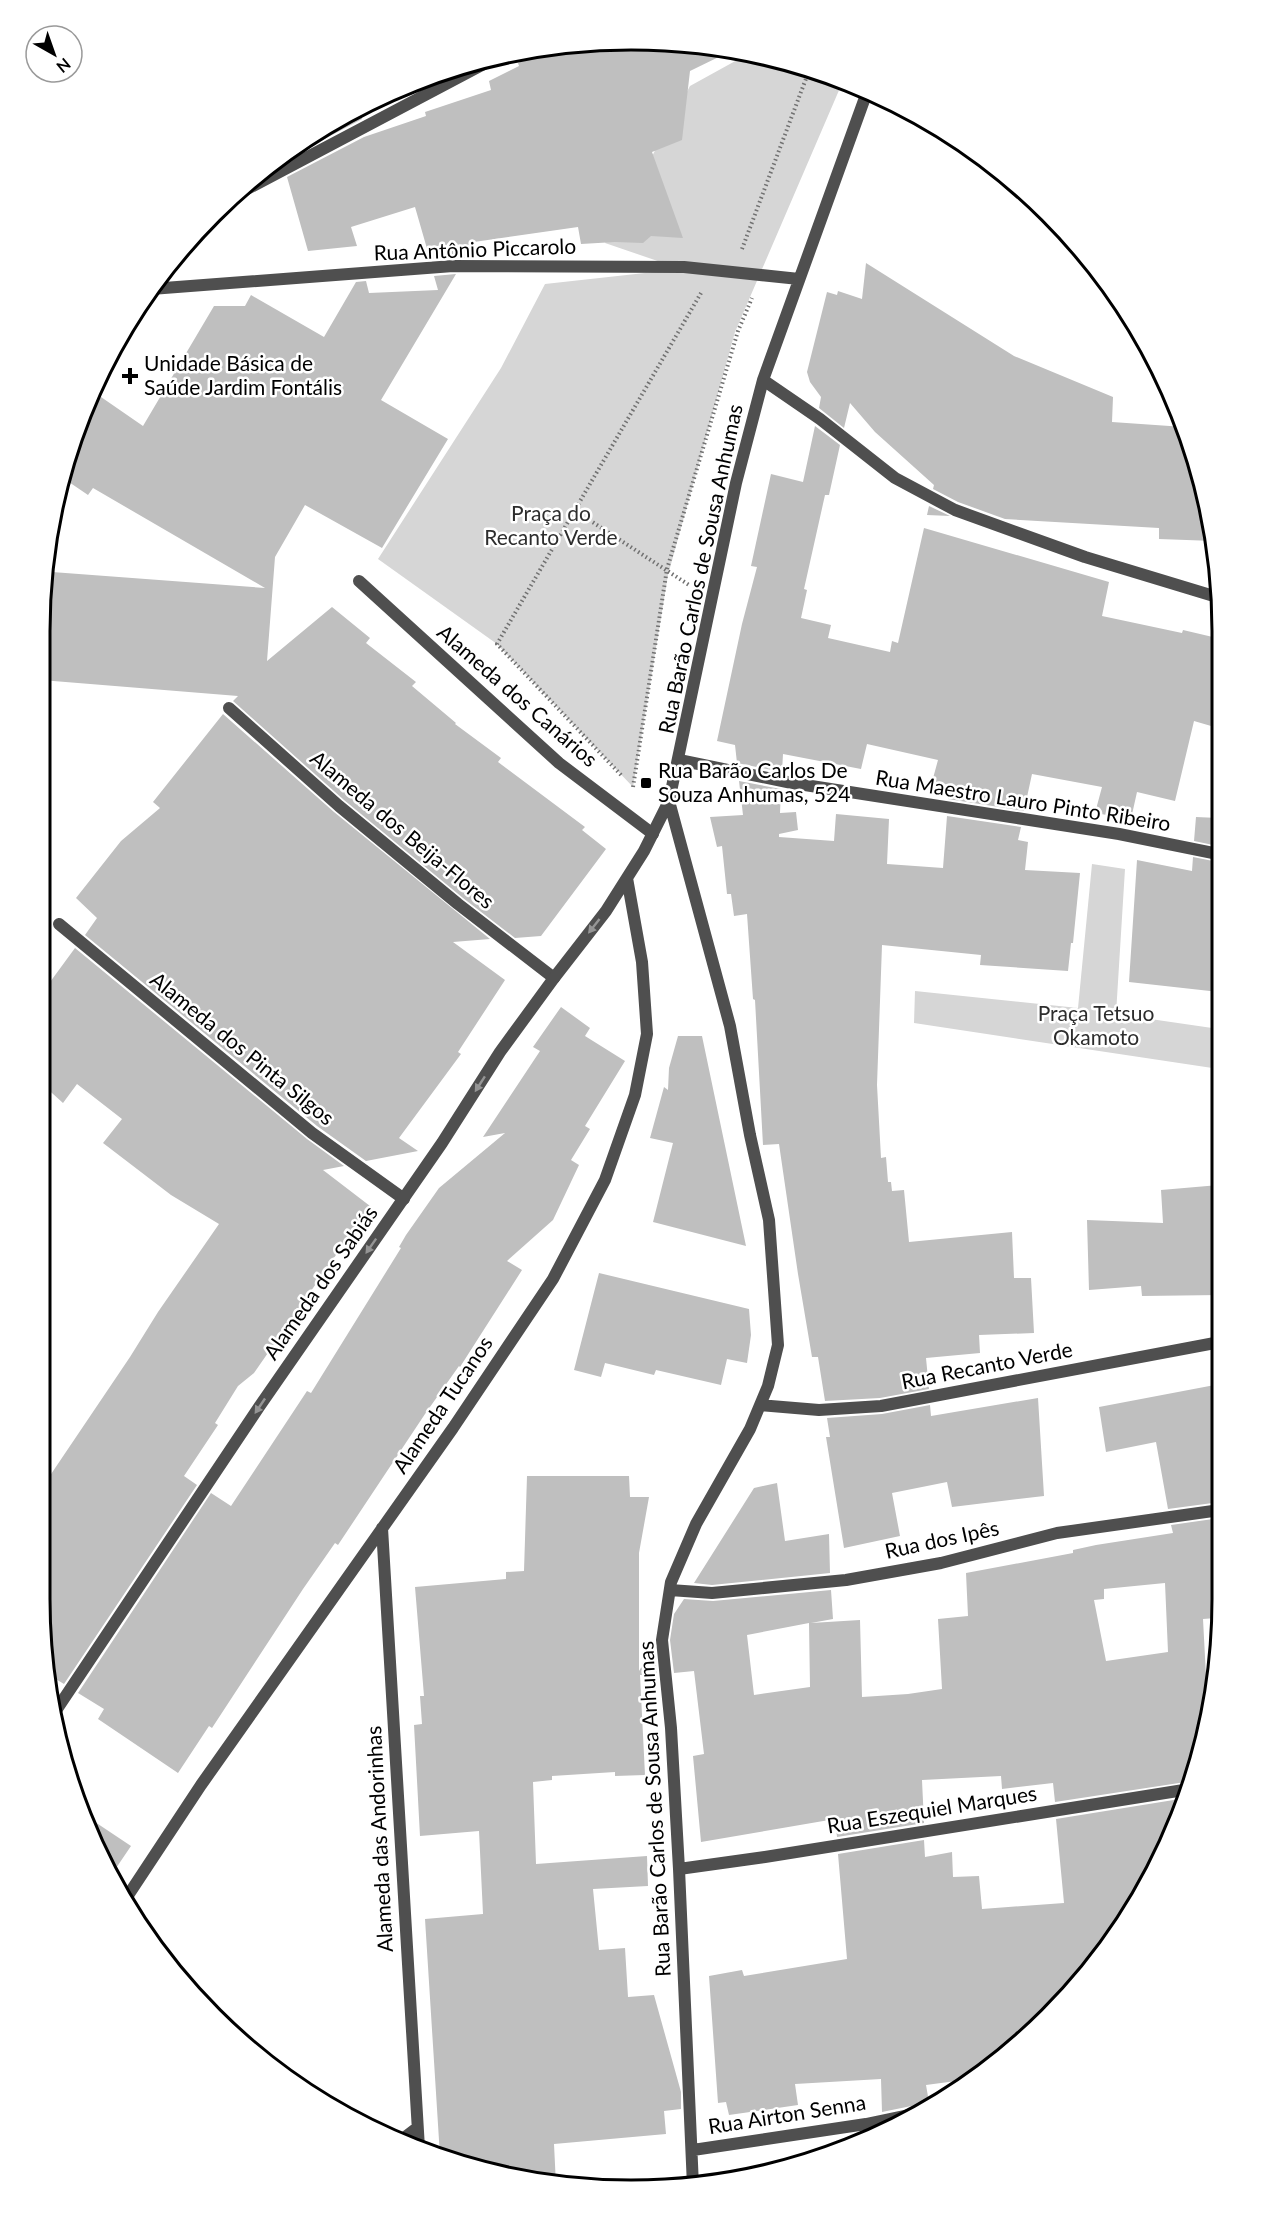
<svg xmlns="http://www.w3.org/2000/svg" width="1261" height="2229" font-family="Lato,sans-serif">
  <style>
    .green { fill: #d6d6d6 }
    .building { fill: #bfbfbf; fill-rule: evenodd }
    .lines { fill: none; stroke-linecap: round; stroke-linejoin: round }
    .path { stroke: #717171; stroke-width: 4; stroke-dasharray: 1.5 3; stroke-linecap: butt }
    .lane { stroke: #4f4f4f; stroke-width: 12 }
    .street { stroke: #4f4f4f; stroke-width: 12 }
    .oneway { fill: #959595 }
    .poi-dot { fill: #000; stroke: #fff; stroke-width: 2 }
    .labels { text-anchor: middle; stroke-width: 5; stroke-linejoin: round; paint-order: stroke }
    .street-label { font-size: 21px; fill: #000; stroke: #fff }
    .poi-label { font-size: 21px; fill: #000; stroke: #fff; text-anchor: start }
    .park-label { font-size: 21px; fill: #2d2d2d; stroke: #fff }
    .rim { fill: none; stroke: #000; stroke-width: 3 }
  </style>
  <rect width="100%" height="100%" fill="#fff"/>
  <!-- green -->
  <path class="green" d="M 748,54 L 821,71 L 843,81 L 735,332 L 668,575 L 633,787 L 497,644 L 378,559 L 501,368 L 545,284 L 681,269 L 605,243 L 690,86 Z
    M 1092,864 L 1125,869 L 1116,1014 L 1219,1029 L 1219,1069 L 914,1023 L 915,991 L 1078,1008 Z"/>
  <!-- building -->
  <path class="building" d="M 592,40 L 708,44 L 733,50 L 690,71 L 682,140 L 652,152 L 683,238 L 651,236 L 643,243 L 615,242 L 581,244 L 578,227 L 474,242 L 466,258 L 430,259 L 415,207 L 351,227 L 357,246 L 308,251 L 287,177 L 364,137 L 426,116 L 425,112 L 491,90 L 489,81 L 519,66 L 518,63 L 557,46 Z
    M 360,105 L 362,119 L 283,161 L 281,155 Z
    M 866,263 L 1014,356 L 1113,397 L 1112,422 L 1184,427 L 1190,440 L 1214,541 L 1159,539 L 1159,528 L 1005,519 L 958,502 L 933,489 L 934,485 L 875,432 L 850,403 L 844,428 L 819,408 L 821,397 L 810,382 L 807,372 L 827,292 L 837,295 L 838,291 L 862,299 Z
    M 456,274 L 381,400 L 448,439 L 382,548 L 305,505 L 275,557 L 267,661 L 332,607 L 370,638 L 366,643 L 416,682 L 412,686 L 456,723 L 455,724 L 501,758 L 498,762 L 585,827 L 582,830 L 606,849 L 541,936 L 515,938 L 463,898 L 344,800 L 233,701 L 238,696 L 41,680 L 40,623 L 47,624 L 52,572 L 265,588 L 93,488 L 88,495 L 63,478 L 70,441 L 89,400 L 96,405 L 101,397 L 143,426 L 214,306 L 245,306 L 251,295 L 324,337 L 356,282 L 366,281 L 369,293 L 438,290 L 434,276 Z
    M 815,426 L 840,445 L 829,495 L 825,495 L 804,589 L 807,590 L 801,618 L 831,625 L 828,638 L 890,652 L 892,641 L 898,643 L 924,528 L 1109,582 L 1102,616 L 1182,633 L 1183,630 L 1217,638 L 1218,728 L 1194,721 L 1175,801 L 1137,792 L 1131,819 L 1095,813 L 1102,787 L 1032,774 L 1024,811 L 948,799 L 949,785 L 932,782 L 938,760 L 867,744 L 861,769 L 783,754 L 782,772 L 737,763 L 735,745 L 717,741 L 742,624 L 757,567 L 751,566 L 771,474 L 803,482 Z
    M 929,506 L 950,516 L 927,515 Z
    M 223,714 L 334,812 L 490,939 L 453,942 L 505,980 L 458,1052 L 461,1054 L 399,1138 L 418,1151 L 366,1161 L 317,1126 L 85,935 L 97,918 L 76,898 L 121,841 L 160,808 L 153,802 Z
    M 739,781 L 781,789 L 780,813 L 796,812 L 798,830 L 779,834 L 779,837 L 834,841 L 836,814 L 889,819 L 887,864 L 943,868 L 947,816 L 1021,827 L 1018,840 L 1028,842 L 1025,870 L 1080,873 L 1073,943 L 1071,943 L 1068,971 L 980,965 L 981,955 L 882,945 L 877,1085 L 881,1158 L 886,1157 L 888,1182 L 891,1182 L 892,1191 L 904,1190 L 909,1242 L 1012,1232 L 1014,1278 L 1031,1278 L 1034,1333 L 979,1335 L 980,1353 L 926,1358 L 929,1389 L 880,1398 L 825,1401 L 818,1357 L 812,1357 L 798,1274 L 779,1144 L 763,1145 L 755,1000 L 753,999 L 747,914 L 734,916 L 731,894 L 727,894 L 722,846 L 717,847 L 710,817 L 743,815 Z
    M 1196,817 L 1218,818 L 1218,846 L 1194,841 Z
    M 1193,857 L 1218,862 L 1219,992 L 1129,982 L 1137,860 L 1192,871 Z
    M 75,948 L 307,1139 L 344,1166 L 323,1170 L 370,1206 L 254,1373 L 238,1386 L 215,1423 L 218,1425 L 184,1476 L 197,1485 L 64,1684 L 44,1672 L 43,1486 L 130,1357 L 158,1312 L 219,1224 L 171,1195 L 103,1143 L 122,1119 L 77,1084 L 63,1103 L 42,1084 L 42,993 Z
    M 561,1007 L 590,1028 L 585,1036 L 625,1061 L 585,1126 L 590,1129 L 571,1160 L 579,1165 L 553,1220 L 507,1261 L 522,1270 L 460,1367 L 459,1366 L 425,1414 L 338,1545 L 335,1543 L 303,1589 L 212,1728 L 209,1726 L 178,1773 L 98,1719 L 104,1709 L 78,1693 L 211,1493 L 231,1506 L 307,1391 L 311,1393 L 401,1248 L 399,1247 L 406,1235 L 439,1188 L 505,1133 L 483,1137 L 540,1051 L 533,1047 Z
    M 678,1036 L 702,1036 L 746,1246 L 653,1222 L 673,1143 L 650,1138 L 664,1087 L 668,1090 L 669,1068 Z
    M 1219,1185 L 1220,1295 L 1142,1296 L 1141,1286 L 1089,1290 L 1087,1220 L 1163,1223 L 1161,1190 Z
    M 599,1273 L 749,1309 L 751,1335 L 747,1363 L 727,1359 L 721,1385 L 656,1370 L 654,1375 L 605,1363 L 601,1377 L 574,1370 Z
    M 1220,1384 L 1220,1502 L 1168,1509 L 1156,1442 L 1106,1452 L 1099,1407 Z
    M 1038,1398 L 1044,1496 L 952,1507 L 947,1482 L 892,1493 L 900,1536 L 844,1548 L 826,1437 L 830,1437 L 827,1418 L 882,1414 L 930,1405 L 931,1416 Z
    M 527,1476 L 629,1476 L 630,1497 L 649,1497 L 639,1553 L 639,1671 L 654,1646 L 657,1674 L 640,1675 L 645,1775 L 615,1776 L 615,1772 L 552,1776 L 552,1780 L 533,1782 L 536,1864 L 647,1856 L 648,1886 L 593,1889 L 599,1950 L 625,1948 L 628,1997 L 654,1995 L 681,2092 L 681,2109 L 664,2111 L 666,2134 L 554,2144 L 556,2185 L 477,2170 L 440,2156 L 425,1919 L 483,1914 L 479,1831 L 420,1836 L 414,1725 L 422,1724 L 420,1696 L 424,1696 L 415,1587 L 506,1579 L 506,1572 L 524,1571 Z
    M 777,1483 L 785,1541 L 829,1534 L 830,1573 L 712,1585 L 694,1583 L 754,1488 Z
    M 1220,1518 L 1220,1563 L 1214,1563 L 1216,1618 L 1203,1619 L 1206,1676 L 1213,1676 L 1192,1781 L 1055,1802 L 1053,1783 L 1002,1789 L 1001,1776 L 922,1780 L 924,1823 L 837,1837 L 835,1819 L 701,1842 L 693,1756 L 704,1754 L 694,1671 L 674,1673 L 670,1640 L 674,1614 L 684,1599 L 713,1601 L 831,1590 L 833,1619 L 811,1623 L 860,1620 L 862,1697 L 908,1694 L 942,1689 L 938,1619 L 968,1616 L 966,1573 L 1073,1553 L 1073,1550 L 1096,1545 L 1173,1533 L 1171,1525 ZM 1165,1583 L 1168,1652 L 1106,1661 L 1094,1600 L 1104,1599 L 1104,1589 ZM 809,1623 L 810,1687 L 754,1695 L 747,1635 Z
    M 1186,1798 L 1143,1895 L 1075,1988 L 1020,2043 L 971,2079 L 926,2085 L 930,2108 L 926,2104 L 921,2104 L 882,2112 L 881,2079 L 795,2084 L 798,2105 L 729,2115 L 726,2102 L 718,2103 L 709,1976 L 742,1970 L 744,1976 L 847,1959 L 838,1854 L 924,1840 L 925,1857 L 952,1852 L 953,1877 L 979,1876 L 982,1909 L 1064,1903 L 1056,1819 Z
    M 80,1812 L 131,1846 L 110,1877 L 100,1860 Z"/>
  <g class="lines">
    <!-- path -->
    <path class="path" d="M 742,249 L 810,68
      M 574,510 L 689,585
      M 621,775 L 497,644 L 701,293
      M 633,787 L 667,569 L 738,331 L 752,298"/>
    <!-- lane -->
    <path class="lane" d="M 359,581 L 559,763 L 653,834
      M 229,708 L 339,806 L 458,904 L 554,978
      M 59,924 L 312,1133 L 404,1199"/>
    <!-- street -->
    <path class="street" d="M 232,197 L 499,56
      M 151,289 L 453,266 L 684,267 L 799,279
      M 763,380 L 820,419 L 895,478 L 955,510 L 1085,557 L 1217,597
      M 679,760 L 792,783 L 1119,834 L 1218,854
      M 760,1405 L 819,1410 L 881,1406 L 1220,1342
      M 382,1528 L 419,2148
      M 670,1590 L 712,1593 L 846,1580 L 941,1563 L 1057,1533 L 1220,1510
      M 53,1715 L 259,1407 L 442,1143 L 500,1052 L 554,978 L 606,911 L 644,851 L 669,801
      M 679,1869 L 765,1857 L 1190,1789
      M 125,1900 L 201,1785 L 453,1428 L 553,1279 L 605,1180 L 635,1095 L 647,1034 L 642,962 L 627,878
      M 400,2141 L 417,2128
      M 693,2150 L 866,2124 L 923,2112
      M 693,2186 L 679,1869 L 671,1728 L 662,1640 L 671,1582 L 696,1524 L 750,1429 L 768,1386 L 778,1345 L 769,1220 L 750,1135 L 730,1026 L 669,801 L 736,483 L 763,380 L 867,92"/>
  </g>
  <!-- one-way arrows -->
  <defs><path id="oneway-solid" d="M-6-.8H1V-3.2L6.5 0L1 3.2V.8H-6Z" transform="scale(1.5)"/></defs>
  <g class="oneway">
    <use href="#oneway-solid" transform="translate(594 926) rotate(128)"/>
    <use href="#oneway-solid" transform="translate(480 1084) rotate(123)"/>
    <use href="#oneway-solid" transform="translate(371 1246) rotate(125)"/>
    <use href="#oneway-solid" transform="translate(260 1406) rotate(124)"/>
  </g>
  <!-- markers -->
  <g class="poi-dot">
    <path d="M127 367h6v6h6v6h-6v6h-6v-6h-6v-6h6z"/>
    <rect x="640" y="777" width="12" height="12" rx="3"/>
  </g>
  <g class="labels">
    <!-- street labels -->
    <g class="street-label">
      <text transform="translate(475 250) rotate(-2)" y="7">Rua Antônio Piccarolo</text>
      <text transform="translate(701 569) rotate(-78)" y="7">Rua Barão Carlos de Sousa Anhumas</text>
      <text transform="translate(517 696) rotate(41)" y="7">Alameda dos Canários</text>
      <text transform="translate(1023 801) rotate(9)" y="7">Rua Maestro Lauro Pinto Ribeiro</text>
      <text transform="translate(402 830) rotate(40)" y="7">Alameda dos Beija-Flores</text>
      <text transform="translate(242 1049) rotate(39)" y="7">Alameda dos Pinta Silgos</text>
      <text transform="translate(321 1283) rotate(-55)" y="7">Alameda dos Sabiás</text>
      <text transform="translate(987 1366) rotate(-11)" y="7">Rua Recanto Verde</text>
      <text transform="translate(443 1405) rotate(-56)" y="7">Alameda Tucanos</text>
      <text transform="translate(942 1540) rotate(-12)" y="7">Rua dos Ipês</text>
      <text transform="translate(655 1809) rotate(-93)" y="7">Rua Barão Carlos de Sousa Anhumas</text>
      <text transform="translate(932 1810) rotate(-9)" y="7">Rua Eszequiel Marques</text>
      <text transform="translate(380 1839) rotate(-93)" y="7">Alameda das Andorinhas</text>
      <text transform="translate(787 2115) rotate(-9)" y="7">Rua Airton Senna</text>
    </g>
    <!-- poi labels -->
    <g class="poi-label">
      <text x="144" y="371">Unidade Básica de<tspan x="144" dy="24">Saúde Jardim Fontális</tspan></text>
      <text x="658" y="778">Rua Barão Carlos De<tspan x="658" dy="24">Souza Anhumas, 524</tspan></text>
    </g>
    <!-- park labels -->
    <g class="park-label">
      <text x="551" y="521">Praça do<tspan x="551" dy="24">Recanto Verde</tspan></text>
      <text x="1096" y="1021">Praça Tetsuo<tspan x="1096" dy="24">Okamoto</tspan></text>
    </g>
  </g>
  <!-- crop -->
  <path d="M0 0H1261V2229H0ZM631 50H631A581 581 0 0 1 1212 631V1599A581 581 0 0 1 631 2180H631A581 581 0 0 1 50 1599V631A581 581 0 0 1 631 50Z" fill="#fff" fill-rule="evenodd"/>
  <path class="rim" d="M631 50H631A581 581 0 0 1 1212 631V1599A581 581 0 0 1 631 2180H631A581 581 0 0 1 50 1599V631A581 581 0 0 1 631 50Z"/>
  <!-- north arrow -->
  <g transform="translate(54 54) rotate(140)"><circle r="28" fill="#ffffff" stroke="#999999" stroke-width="1.5"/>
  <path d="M0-4.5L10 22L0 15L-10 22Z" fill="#000000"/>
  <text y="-9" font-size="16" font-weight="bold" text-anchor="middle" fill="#000000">N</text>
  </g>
</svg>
